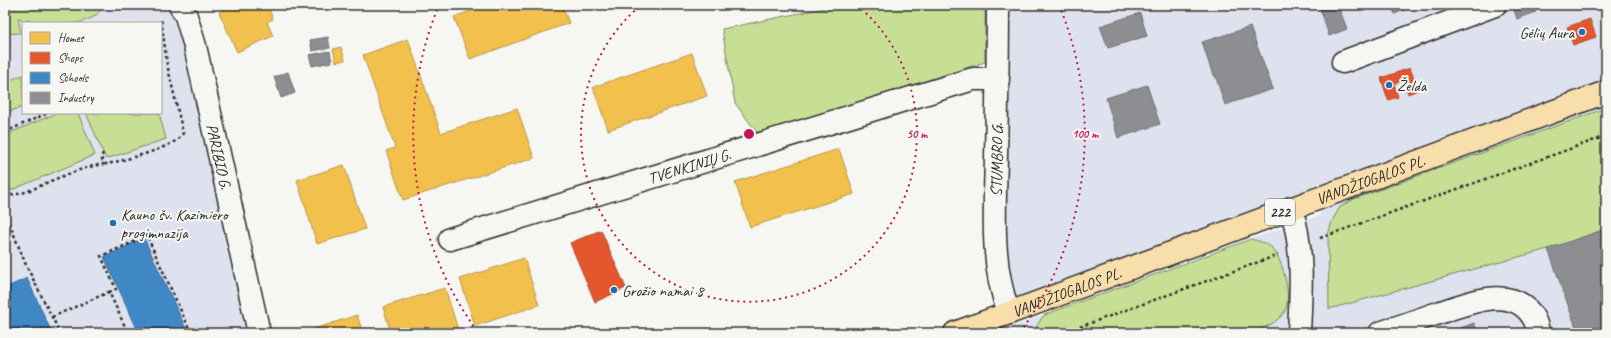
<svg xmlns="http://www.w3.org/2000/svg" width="1611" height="338" font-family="Caveat,sans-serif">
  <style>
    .built { fill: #dee2ee; fill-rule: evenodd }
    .green { fill: #c6df95; stroke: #788560 }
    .homes { fill: #f2c14e; stroke: #b69444 }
    .shops { fill: #e4572e; stroke: #ac4a2d }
    .schools { fill: #3f88c5; stroke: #396c97 }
    .industry { fill: #8d8d92; stroke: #707073 }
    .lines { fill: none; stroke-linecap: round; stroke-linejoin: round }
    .minor-casing { stroke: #2b2b2b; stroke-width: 25 }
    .major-casing { stroke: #2b2b2b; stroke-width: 25 }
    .path { stroke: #2b2b2b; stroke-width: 2.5; stroke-dasharray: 3 3; stroke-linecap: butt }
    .minor { stroke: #f6f6f2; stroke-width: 22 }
    .major { stroke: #f8deab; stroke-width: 22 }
    .ring { fill: none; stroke: #c2185b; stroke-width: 2; stroke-dasharray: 2 4 }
    .poi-dot { fill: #1f6fb2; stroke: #f6f6f2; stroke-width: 1.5 }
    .labels { text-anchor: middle; stroke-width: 4; stroke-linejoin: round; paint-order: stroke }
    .shield { fill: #f6f6f2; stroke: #686867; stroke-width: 1 }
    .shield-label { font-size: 15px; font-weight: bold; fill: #2b2b2b }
    .poi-label { font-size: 16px; fill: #2b2b2b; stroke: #f6f6f2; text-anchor: start }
    .street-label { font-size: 16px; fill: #2b2b2b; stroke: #f6f6f2 }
    .centre { fill: #c2185b; stroke: #f6f6f2; stroke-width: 2 }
    .ring-label { font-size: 12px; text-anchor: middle; font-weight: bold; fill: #c2185b; stroke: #f6f6f2; stroke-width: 4; stroke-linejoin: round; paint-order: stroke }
  </style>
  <rect width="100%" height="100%" fill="#f6f6f2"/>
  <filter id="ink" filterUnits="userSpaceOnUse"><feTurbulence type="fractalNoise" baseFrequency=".025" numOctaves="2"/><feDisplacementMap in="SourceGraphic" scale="8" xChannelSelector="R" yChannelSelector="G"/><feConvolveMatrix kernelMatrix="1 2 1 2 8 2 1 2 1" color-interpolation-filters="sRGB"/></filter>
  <g filter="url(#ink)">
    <!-- built -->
    <path class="built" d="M 5,5 L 168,5 L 180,38 L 247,333 L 5,333 ZM 23,23 L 161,23 L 161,113 L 23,113 Z
      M 998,5 L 1606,5 L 1606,333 L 994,333 L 1251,239 L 1320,215 L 1316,199 L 1009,313 L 1004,300 Z"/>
    <!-- green -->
    <path class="green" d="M 5,5 L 106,5 C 102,8 99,13 95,16 C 76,29 38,24 18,18 L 21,33 L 5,34 Z
      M 839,5 L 985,5 L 985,62 L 759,135 L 735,103 L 722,29 Z
      M 23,75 L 23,107 L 5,113 L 5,82 Z
      M 1606,108 L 1606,229 L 1548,249 L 1329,309 L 1328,235 L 1332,221 L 1340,207 L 1354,199 Z
      M 57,113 L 78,113 L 95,155 L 7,192 L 5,186 L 5,135 Z
      M 86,113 L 159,113 L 166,139 L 106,159 Z
      M 1251,239 C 1258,241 1268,243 1273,249 C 1283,261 1294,301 1283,314 C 1274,325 1263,328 1251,333 L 1036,333 L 1037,325 L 1044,315 Z"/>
    <!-- homes -->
    <path class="homes" d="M 235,5 L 267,5 L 273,19 L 267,22 L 273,36 L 237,52 L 219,12 Z
      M 486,5 L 562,5 L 569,23 L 470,59 L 454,17 Z
      M 408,39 L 441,133 L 517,108 L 534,158 L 403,200 L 386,151 L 395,148 L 363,55 Z
      M 341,47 L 345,60 L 336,62 L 333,49 Z
      M 692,53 L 707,96 L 608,130 L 593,87 Z
      M 839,149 L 854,194 L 750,227 L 735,182 Z
      M 344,165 L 365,229 L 317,244 L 297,180 Z
      M 524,258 L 539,305 L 475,326 L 460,279 Z
      M 445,288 L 459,333 L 391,333 L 383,307 Z
      M 357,315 L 363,333 L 302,333 Z"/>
    <!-- shops -->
    <path class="shops" d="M 1590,19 L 1596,37 L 1573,45 L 1567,27 Z
      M 1410,68 L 1418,90 L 1408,94 L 1404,80 L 1394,84 L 1398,97 L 1388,100 L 1381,78 Z
      M 601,230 L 626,288 L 595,302 L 570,243 Z"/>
    <!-- schools -->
    <path class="schools" d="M 144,238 L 188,333 L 139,333 L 104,257 Z
      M 27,278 L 52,333 L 5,333 L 5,288 Z"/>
    <!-- industry -->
    <path class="industry" d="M 1319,5 L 1338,5 L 1347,29 L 1329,36 Z
      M 1391,5 L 1402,5 L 1404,10 L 1395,14 Z
      M 1529,5 L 1533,5 L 1536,12 L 1517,19 L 1514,10 Z
      M 1140,13 L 1147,36 L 1108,48 L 1100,26 Z
      M 1250,27 L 1273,89 L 1225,105 L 1215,75 L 1213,76 L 1202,42 Z
      M 328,37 L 330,48 L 312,51 L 310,40 Z
      M 330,51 L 332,62 L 312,66 L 309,55 Z
      M 288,72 L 295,93 L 281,98 L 274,77 Z
      M 1147,85 L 1160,124 L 1118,138 L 1106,98 Z
      M 1606,229 L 1606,333 L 1578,333 L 1548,249 Z
      M 1474,323 L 1478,333 L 1447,333 Z"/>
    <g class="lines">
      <!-- minor casing -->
      <g class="minor-casing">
        <g id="minor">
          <path id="s1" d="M 180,5 L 186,16 L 195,46 L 259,333"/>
          <path d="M 998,5 C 998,56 997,106 996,157 C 995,208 990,264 1009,313"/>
          <path d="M 1343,62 L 1495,5"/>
          <path d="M 1291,208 C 1304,249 1301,291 1299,333"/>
          <path id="s2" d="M 450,239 L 973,79 L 998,79"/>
          <path d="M 1380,333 C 1401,326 1421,319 1441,312 C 1469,303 1515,283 1534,319 C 1536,323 1537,328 1539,333"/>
        </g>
      </g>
      <!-- major casing -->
      <g class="major-casing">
        <g id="major">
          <path id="s3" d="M 955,333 L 1606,92"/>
        </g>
      </g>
      <!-- path -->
      <path class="path" d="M 5,57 L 9,44 L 8,34
        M 5,132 L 48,113
        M 103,153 L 101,158 L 105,164 L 108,164 C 125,159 177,148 183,133 L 167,64 L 161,18
        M 5,195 C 20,196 33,189 46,183 C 65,175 84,167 105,164
        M 5,212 L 26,265 L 60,333
        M 1320,238 L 1606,136
        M 109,292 L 116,289 L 101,256 L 147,236 L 191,333
        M 52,317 L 109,292 L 128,333
        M 1063,333 L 1278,255"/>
      <!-- minor -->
      <use href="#minor" class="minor"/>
      <!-- major -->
      <use href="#major" class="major"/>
    </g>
  </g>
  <!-- distance rings -->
  <g class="ring">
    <path d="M857 5A168 168 0 1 1 641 5"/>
    <path d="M477 331A336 336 0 0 1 439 5M1059 5A336 336 0 0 1 1021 331"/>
  </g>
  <!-- markers -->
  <g class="poi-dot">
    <circle cx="1582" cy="32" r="4"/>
    <circle cx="1389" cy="85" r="4"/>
    <circle cx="113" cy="223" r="4"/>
    <circle cx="614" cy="290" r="4"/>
  </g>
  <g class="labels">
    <!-- shield labels -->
    <rect class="shield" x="1265" y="199" width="30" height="26" rx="3"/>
    <g class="shield-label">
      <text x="1280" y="217">222</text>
    </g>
    <!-- poi labels -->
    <g class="poi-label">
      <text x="1574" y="38" text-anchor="end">Gėlių Aura</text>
      <text x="1397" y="91">Želda</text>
      <text x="121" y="220">Kauno šv. Kazimiero<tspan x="121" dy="18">progimnazija</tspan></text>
      <text x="622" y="296">Grožio namai 8</text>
    </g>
    <!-- street labels -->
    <g class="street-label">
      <text dy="6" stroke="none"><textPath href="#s1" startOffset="157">PARIBIO G.</textPath></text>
      <text transform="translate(996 160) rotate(-89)" y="6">STUMBRO G.</text>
      <text dy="6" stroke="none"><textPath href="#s2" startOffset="250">TVENKINIŲ G.</textPath></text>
      <text dy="6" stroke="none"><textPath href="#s3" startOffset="443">VANDŽIOGALOS PL.</textPath></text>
      <text dy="6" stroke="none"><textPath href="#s3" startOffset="119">VANDŽIOGALOS PL.</textPath></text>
    </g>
  </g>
  <circle cx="749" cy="134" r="6" class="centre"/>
  <g class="ring-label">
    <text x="917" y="138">50 m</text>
    <text x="1085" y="138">100 m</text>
  </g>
  <!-- margin -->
  <rect width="1611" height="338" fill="none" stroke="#f6f6f2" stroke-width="20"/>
  <rect x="10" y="10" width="1591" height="318" fill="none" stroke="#2b2b2b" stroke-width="1.5" filter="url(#ink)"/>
  <!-- legend -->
  <rect x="22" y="22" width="140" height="92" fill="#f6f6f2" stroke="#a5a5a2"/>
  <rect x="30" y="32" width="20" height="12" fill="#f2c14e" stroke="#a5a5a2"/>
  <text x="58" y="42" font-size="12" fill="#2b2b2b">Homes</text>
  <rect x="30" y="52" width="20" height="12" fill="#e4572e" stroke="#a5a5a2"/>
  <text x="58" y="62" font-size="12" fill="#2b2b2b">Shops</text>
  <rect x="30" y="72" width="20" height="12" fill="#3f88c5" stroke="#a5a5a2"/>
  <text x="58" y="82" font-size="12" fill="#2b2b2b">Schools</text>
  <rect x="30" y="92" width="20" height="12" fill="#8d8d92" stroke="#a5a5a2"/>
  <text x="58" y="102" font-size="12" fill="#2b2b2b">Industry</text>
</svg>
